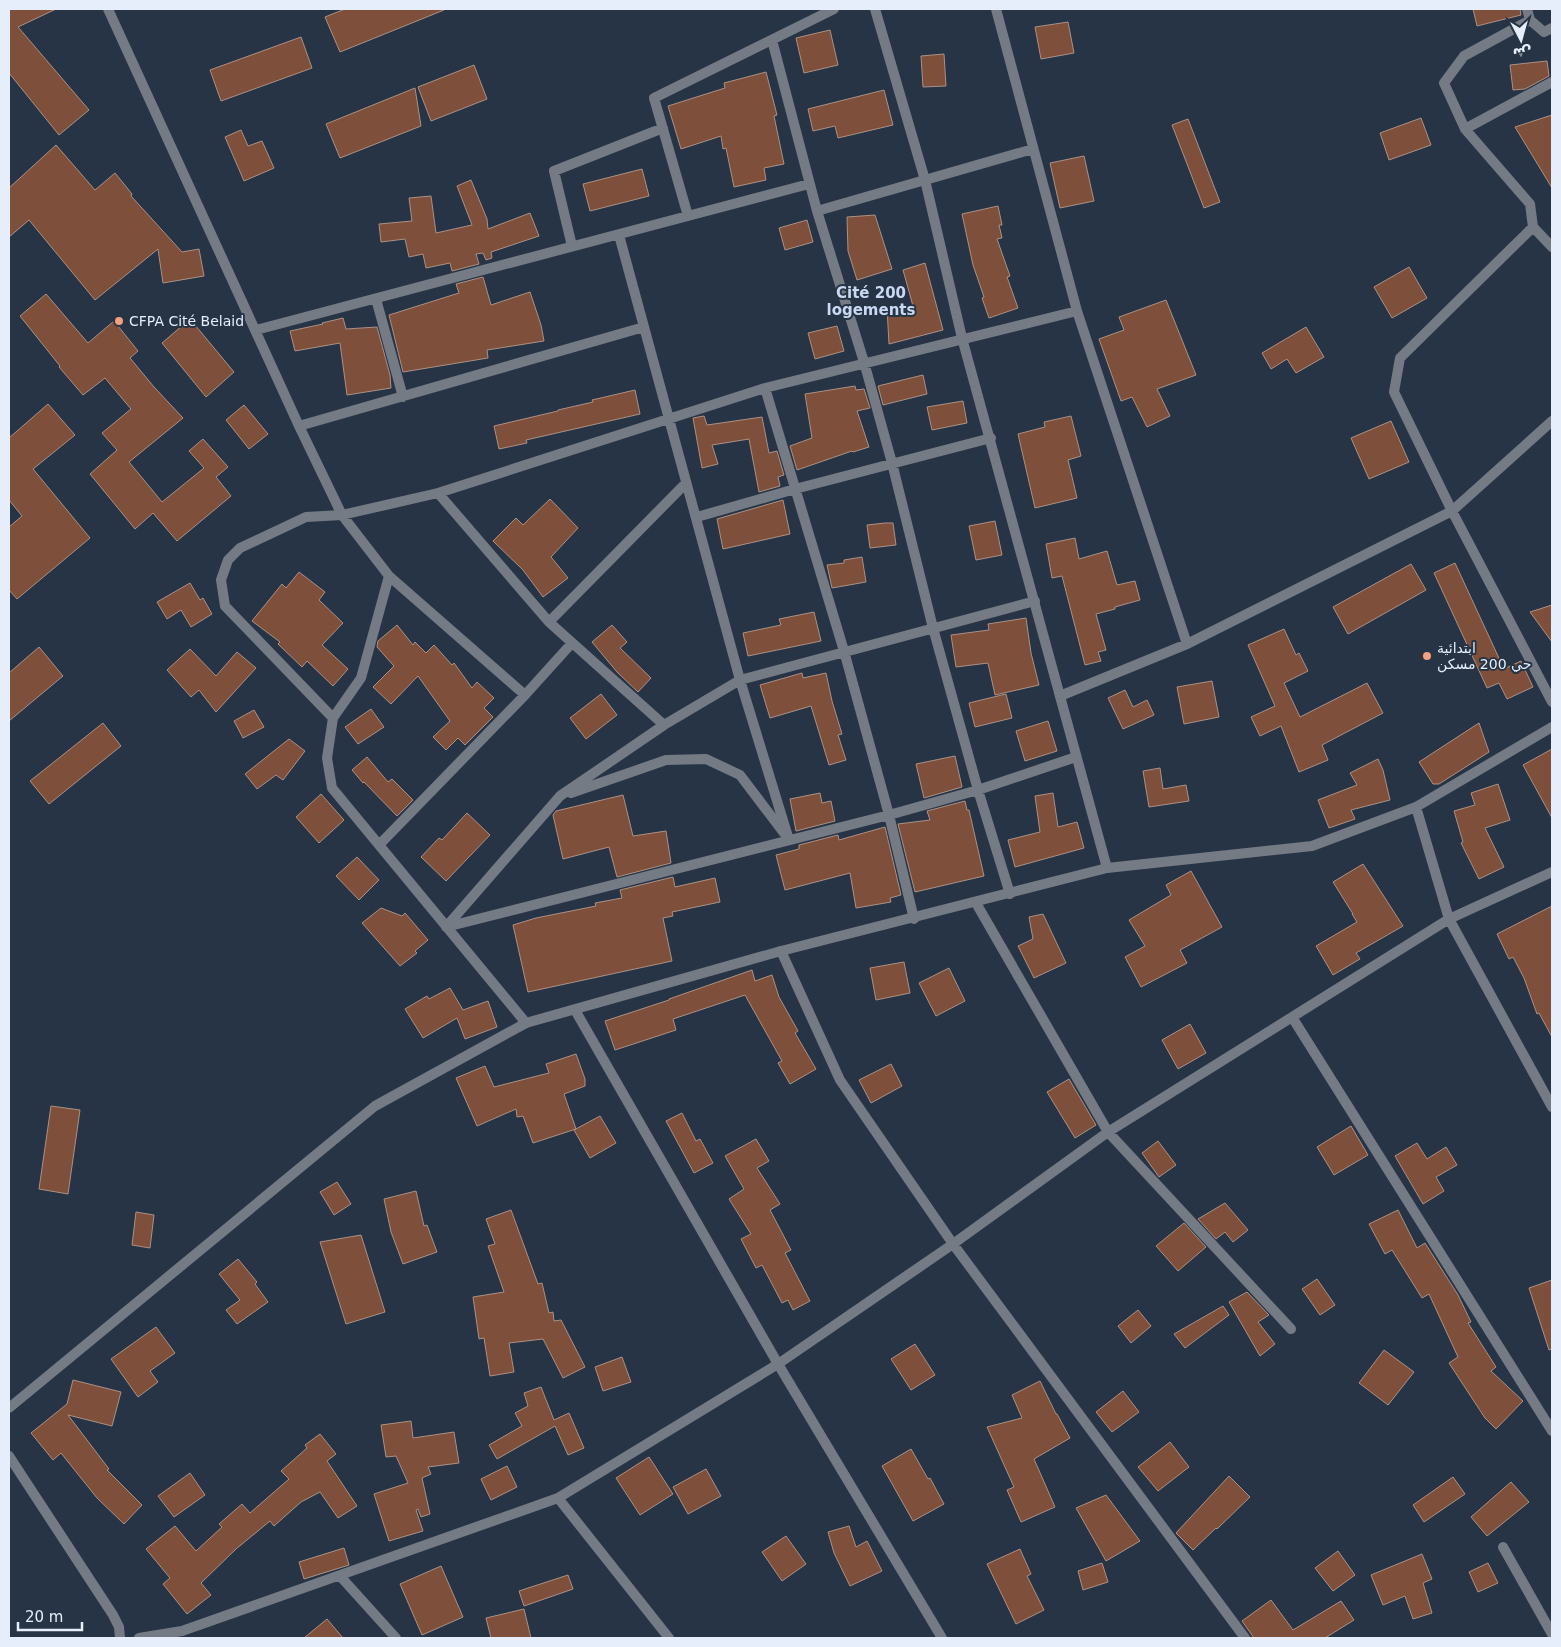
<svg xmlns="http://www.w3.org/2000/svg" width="1561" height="1647" font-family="'DejaVu Sans',Cairo,sans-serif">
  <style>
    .building { fill: #7e4f3a; stroke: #ac9185 }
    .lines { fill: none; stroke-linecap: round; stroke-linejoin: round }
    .minor { stroke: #757b85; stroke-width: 10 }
    .tertiary { stroke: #757b85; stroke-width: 10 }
    .poi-dot { fill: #f1a17d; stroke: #273446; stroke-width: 2 }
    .labels { text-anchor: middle; stroke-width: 4; stroke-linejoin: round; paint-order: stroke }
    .poi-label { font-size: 14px; fill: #e5eefa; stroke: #273446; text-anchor: start }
    .neighbourhood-label { font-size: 15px; font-weight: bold; fill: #c9d9f1; stroke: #273446 }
  </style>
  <rect width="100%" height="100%" fill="#273446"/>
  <!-- building -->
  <path class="building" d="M 9,9 L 56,9 L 18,27 L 89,110 L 59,135 L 9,73 Z
    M 345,9 L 444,9 L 444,10 L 340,52 L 325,17 Z
    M 1473,9 L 1520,9 L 1521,15 L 1477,26 Z
    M 1068,22 L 1074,53 L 1041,59 L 1035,27 Z
    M 830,30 L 838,65 L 804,73 L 796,38 Z
    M 301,37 L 312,68 L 221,101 L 210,70 Z
    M 944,54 L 946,86 L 923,87 L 921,56 Z
    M 1547,61 L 1549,76 L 1525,89 L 1513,90 L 1510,65 Z
    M 474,65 L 487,99 L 431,121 L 418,87 Z
    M 766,72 L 777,115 L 774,116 L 784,164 L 764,168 L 766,180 L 734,187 L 726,148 L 723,149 L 721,136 L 681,149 L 668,106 L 725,88 L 724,83 Z
    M 415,88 L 421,126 L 340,158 L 326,124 Z
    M 884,90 L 893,125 L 838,138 L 835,126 L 813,131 L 808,109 Z
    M 1552,115 L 1552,188 L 1515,127 Z
    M 1421,118 L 1431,145 L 1389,160 L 1380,133 Z
    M 1188,119 L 1220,202 L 1204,208 L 1172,125 Z
    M 241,130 L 248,146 L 262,141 L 274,168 L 244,181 L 225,137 Z
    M 56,145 L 95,190 L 115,173 L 132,194 L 131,196 L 182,252 L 199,249 L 204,276 L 163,283 L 158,249 L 95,300 L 29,220 L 9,237 L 9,188 Z
    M 1084,156 L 1094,201 L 1060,208 L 1050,163 Z
    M 642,169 L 649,196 L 590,211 L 583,184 Z
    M 471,180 L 487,219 L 488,229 L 530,213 L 539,236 L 491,252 L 492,258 L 486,260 L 483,253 L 476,254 L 479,264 L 452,271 L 450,263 L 426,268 L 423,254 L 409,257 L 405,239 L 381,242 L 379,224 L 412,221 L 409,198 L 431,196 L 436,233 L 472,225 L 457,186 Z
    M 998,206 L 1002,225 L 999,225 L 1002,238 L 997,239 L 1010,276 L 1007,277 L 1018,308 L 989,318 L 982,298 L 984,297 L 973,265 L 962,214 Z
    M 875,215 L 892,269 L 857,280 L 848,251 L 847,217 Z
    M 807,220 L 813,242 L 785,250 L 779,228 Z
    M 925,263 L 943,330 L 889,344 L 887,308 L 913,306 L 903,270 Z
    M 1409,267 L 1427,298 L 1392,318 L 1374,287 Z
    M 483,277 L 491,305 L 530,292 L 541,325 L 544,341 L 487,350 L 488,358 L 403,372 L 389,315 L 459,293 L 456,284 Z
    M 46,294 L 88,343 L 114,321 L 138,351 L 130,358 L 154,387 L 183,418 L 129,462 L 162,502 L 204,468 L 189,451 L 203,439 L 228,467 L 216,477 L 231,496 L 177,541 L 153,513 L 135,529 L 90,474 L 117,450 L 102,433 L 131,409 L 105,378 L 83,395 L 59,367 L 60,366 L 20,316 Z
    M 1166,300 L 1196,375 L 1157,389 L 1170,416 L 1147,427 L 1132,397 L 1121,401 L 1099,339 L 1124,330 L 1119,317 Z
    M 343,318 L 346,329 L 377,327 L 390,375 L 391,388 L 347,395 L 340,343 L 295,351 L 290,331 L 323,324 L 322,323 Z
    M 190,319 L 234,372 L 206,397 L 162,343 Z
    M 837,326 L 844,351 L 815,359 L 808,333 Z
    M 1306,327 L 1324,357 L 1296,373 L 1287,359 L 1271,369 L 1262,353 Z
    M 923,375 L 927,394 L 883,405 L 878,386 Z
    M 855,386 L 856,390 L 864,389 L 870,408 L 857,411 L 869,447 L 853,452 L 852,451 L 797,470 L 790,446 L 812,438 L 805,394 Z
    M 635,390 L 640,414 L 526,440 L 527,443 L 499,449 L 494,426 L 558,411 L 558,410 L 593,402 L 592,400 Z
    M 963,401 L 967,423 L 932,430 L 927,407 Z
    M 48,404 L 75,435 L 33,469 L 90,538 L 17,599 L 9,590 L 9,527 L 22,516 L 9,500 L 9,438 Z
    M 244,405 L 268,434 L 249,449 L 226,420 Z
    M 704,416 L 707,425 L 762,417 L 769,453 L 777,451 L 784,475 L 778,477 L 780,486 L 759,492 L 749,439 L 712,445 L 718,464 L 702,468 L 693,418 Z
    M 1071,416 L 1081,456 L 1068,460 L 1077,498 L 1035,508 L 1018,434 L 1045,427 L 1044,422 Z
    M 1391,421 L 1409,462 L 1369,479 L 1351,438 Z
    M 550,499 L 578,528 L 551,557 L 568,578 L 543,597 L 523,570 L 493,541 L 516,518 L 523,525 Z
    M 783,500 L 790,534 L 723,549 L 717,519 Z
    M 995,521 L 1002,555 L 976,560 L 969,526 Z
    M 885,523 L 893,523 L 896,545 L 870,548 L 867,525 Z
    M 1075,538 L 1079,559 L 1107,551 L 1117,585 L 1135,581 L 1140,600 L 1115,607 L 1115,609 L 1096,614 L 1106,650 L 1098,652 L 1101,661 L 1085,665 L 1062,576 L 1052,578 L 1046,544 Z
    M 862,557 L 866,582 L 832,588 L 827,565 L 844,563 L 844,560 Z
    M 1455,563 L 1504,669 L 1521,661 L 1533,687 L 1507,699 L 1499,683 L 1487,688 L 1434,573 Z
    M 1411,564 L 1426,590 L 1348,634 L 1333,607 Z
    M 299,572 L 325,592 L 319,600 L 343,623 L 322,645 L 348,669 L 333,686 L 307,661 L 302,667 L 278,644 L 280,642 L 252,621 L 282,584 L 286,588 Z
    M 190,583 L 200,600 L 203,598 L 212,614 L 191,627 L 181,610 L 167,619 L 157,602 Z
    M 1552,605 L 1552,642 L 1530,612 Z
    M 814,612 L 821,641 L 748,656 L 743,633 L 781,625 L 779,619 Z
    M 1026,618 L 1031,653 L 1039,685 L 995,695 L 988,663 L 956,667 L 951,635 L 989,630 L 988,624 Z
    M 397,625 L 413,645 L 415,642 L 426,653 L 434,645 L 452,665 L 454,663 L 472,688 L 477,682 L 494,698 L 484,708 L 493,717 L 465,745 L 458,738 L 446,750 L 433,737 L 450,721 L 418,676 L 391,704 L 373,687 L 394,666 L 377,647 L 378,641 Z
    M 612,625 L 627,642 L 620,648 L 651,678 L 638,692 L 617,672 L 592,642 Z
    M 1284,629 L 1296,655 L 1299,653 L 1308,671 L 1284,683 L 1300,717 L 1367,683 L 1383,713 L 1322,745 L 1328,760 L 1299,772 L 1281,726 L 1260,736 L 1251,717 L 1275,706 L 1248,645 Z
    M 39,647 L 63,676 L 9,721 L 9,673 Z
    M 190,649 L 216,676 L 237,652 L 256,668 L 216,712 L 199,690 L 191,697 L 167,670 Z
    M 802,673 L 803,678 L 826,673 L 832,701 L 842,734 L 838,735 L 846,760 L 829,765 L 811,706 L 770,718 L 760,685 Z
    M 1212,681 L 1219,717 L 1184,724 L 1177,687 Z
    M 1125,690 L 1133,707 L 1147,700 L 1154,715 L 1123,729 L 1108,698 Z
    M 601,694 L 617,715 L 586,739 L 570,718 Z
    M 1006,694 L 1012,718 L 975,727 L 969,703 Z
    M 371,709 L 384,727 L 358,744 L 345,727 Z
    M 254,710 L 264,727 L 243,738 L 234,721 Z
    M 1048,721 L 1057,751 L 1025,761 L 1016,731 Z
    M 103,723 L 121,746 L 49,804 L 30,781 Z
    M 1479,723 L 1489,752 L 1439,784 L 1433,784 L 1419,762 Z
    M 289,739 L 305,751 L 283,780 L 276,775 L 257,789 L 245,774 Z
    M 1552,749 L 1552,818 L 1523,765 Z
    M 955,756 L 962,787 L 924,798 L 916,764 Z
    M 367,757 L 388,782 L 392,779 L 413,800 L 397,816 L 364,782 L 363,783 L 352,770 Z
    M 1378,759 L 1383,770 L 1390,800 L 1351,810 L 1355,819 L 1329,828 L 1318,800 L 1357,785 L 1350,773 Z
    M 1160,768 L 1163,789 L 1186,785 L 1189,801 L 1149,807 L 1143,771 Z
    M 1498,784 L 1510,820 L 1485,828 L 1504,867 L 1479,879 L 1461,843 L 1463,842 L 1454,811 L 1475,805 L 1471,793 Z
    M 820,793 L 822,803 L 831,801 L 835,821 L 796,831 L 790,799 Z
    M 1053,793 L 1058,827 L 1077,822 L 1084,848 L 1015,867 L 1008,840 L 1040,832 L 1035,796 Z
    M 321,794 L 344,820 L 319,843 L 296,817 Z
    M 623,795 L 633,836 L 666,831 L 671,863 L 617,877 L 609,847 L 563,859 L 553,815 L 556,811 Z
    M 965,801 L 967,810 L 969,810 L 984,876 L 915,892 L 898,824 L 930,820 L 927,811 Z
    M 467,813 L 490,835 L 446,881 L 421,857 L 439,838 L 442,840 Z
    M 885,827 L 901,895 L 890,898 L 891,902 L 856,908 L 850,873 L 785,890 L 776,855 L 799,849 L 799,845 L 838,835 L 839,840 Z
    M 357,857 L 379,880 L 359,900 L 336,876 Z
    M 1363,864 L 1403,926 L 1356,953 L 1360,959 L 1333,975 L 1316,946 L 1357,922 L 1352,914 L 1353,914 L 1333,882 Z
    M 1191,871 L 1222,927 L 1180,950 L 1187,963 L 1141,987 L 1125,957 L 1145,946 L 1129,920 L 1171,895 L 1166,885 Z
    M 673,877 L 675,887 L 715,878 L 720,902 L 672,912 L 673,916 L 663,918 L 672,961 L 528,992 L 513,925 L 536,918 L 596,906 L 595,903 L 622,898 L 620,890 Z
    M 1552,906 L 1552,1037 L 1539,1013 L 1537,1014 L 1524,978 L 1513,957 L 1509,959 L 1497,934 Z
    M 381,908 L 402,916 L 405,913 L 428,940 L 415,951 L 417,953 L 400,966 L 362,923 Z
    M 1043,914 L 1066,963 L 1034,978 L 1018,946 L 1033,939 L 1029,917 Z
    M 904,962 L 910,993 L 876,1000 L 870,968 Z
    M 949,968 L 965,1001 L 936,1016 L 919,983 Z
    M 752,970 L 755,981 L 772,975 L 779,997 L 798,1031 L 795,1033 L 816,1069 L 790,1084 L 778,1063 L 782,1061 L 745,995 L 673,1019 L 676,1030 L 615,1050 L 605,1021 L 669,1000 L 669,999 Z
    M 450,988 L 463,1010 L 488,1001 L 497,1027 L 465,1039 L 457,1018 L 423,1038 L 405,1009 L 427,996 L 429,999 Z
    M 1190,1024 L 1206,1053 L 1178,1069 L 1162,1040 Z
    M 576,1054 L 585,1079 L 585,1086 L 564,1094 L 576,1129 L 533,1143 L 523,1116 L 517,1117 L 516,1109 L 477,1126 L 456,1078 L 485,1066 L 494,1087 L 549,1073 L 546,1064 Z
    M 891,1064 L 902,1086 L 871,1103 L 859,1080 Z
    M 1069,1079 L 1096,1125 L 1075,1138 L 1047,1092 Z
    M 51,1106 L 80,1110 L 68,1194 L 39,1189 Z
    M 682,1113 L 696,1141 L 700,1139 L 713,1163 L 694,1173 L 666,1121 Z
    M 600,1116 L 616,1143 L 590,1158 L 574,1130 Z
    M 1351,1126 L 1368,1155 L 1334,1175 L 1317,1147 Z
    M 756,1139 L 769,1161 L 757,1168 L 780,1204 L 770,1210 L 791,1250 L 785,1253 L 810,1301 L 793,1310 L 788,1300 L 782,1303 L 762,1265 L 756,1268 L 741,1239 L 751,1234 L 729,1199 L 744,1189 L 725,1156 Z
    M 1158,1141 L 1176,1165 L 1159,1177 L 1142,1153 Z
    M 1417,1143 L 1427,1159 L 1446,1147 L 1457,1165 L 1436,1177 L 1444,1191 L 1423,1204 L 1395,1156 Z
    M 337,1182 L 351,1204 L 334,1215 L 320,1192 Z
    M 416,1191 L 424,1226 L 427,1225 L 437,1252 L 403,1264 L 391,1232 L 384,1199 Z
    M 1225,1203 L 1248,1230 L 1233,1242 L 1225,1232 L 1216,1239 L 1198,1219 Z
    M 511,1210 L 538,1284 L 542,1283 L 549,1313 L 553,1312 L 554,1321 L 561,1320 L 585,1367 L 563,1378 L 543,1339 L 509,1343 L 514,1372 L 490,1376 L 484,1338 L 479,1339 L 473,1297 L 504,1292 L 488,1246 L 495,1244 L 486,1219 Z
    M 1398,1210 L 1417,1248 L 1425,1243 L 1458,1295 L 1471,1322 L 1468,1323 L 1496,1367 L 1491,1371 L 1523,1401 L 1496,1429 L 1485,1418 L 1449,1363 L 1458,1357 L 1429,1294 L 1422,1298 L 1392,1250 L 1385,1254 L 1369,1224 Z
    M 136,1212 L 154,1215 L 150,1248 L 132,1245 Z
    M 1184,1223 L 1206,1247 L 1178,1271 L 1156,1246 Z
    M 361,1235 L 385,1312 L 346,1324 L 320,1242 Z
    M 238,1259 L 257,1282 L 255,1284 L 268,1302 L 237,1324 L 226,1310 L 240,1300 L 219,1274 Z
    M 1317,1279 L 1335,1305 L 1320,1315 L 1302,1289 Z
    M 1552,1280 L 1552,1349 L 1549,1350 L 1529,1288 Z
    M 1247,1292 L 1269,1315 L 1258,1322 L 1275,1344 L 1260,1356 L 1229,1302 Z
    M 1223,1306 L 1229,1315 L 1185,1348 L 1174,1334 Z
    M 1138,1310 L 1151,1326 L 1131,1343 L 1118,1326 Z
    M 156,1327 L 175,1353 L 150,1371 L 158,1382 L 138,1397 L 111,1359 Z
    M 915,1344 L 935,1375 L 911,1390 L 891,1359 Z
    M 1384,1350 L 1414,1372 L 1388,1405 L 1359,1383 Z
    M 622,1357 L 631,1382 L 603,1391 L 595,1367 Z
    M 73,1380 L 121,1392 L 112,1426 L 68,1415 L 109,1469 L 107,1470 L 142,1505 L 124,1524 L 97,1498 L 61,1453 L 53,1460 L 31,1433 L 67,1404 Z
    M 1040,1381 L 1056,1414 L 1057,1414 L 1070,1438 L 1034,1459 L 1055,1507 L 1021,1522 L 1007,1490 L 1014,1487 L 987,1427 L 1022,1418 L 1012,1395 Z
    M 541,1387 L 554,1420 L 569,1413 L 584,1448 L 568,1455 L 555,1426 L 497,1459 L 489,1445 L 522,1426 L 515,1413 L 528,1406 L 524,1393 Z
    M 1123,1391 L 1139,1412 L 1112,1432 L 1096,1412 Z
    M 411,1421 L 413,1438 L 454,1432 L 459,1463 L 428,1467 L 431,1474 L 422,1478 L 430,1514 L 421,1517 L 418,1509 L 416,1510 L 423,1531 L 389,1541 L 374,1494 L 408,1483 L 396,1456 L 386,1457 L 381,1425 Z
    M 320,1434 L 336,1454 L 327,1461 L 357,1506 L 338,1518 L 320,1492 L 301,1502 L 274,1526 L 270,1521 L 236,1549 L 201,1583 L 211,1595 L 187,1614 L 163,1584 L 170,1578 L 146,1549 L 175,1526 L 196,1551 L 222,1527 L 219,1524 L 242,1504 L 250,1513 L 289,1479 L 281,1471 L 307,1448 L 305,1445 Z
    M 1170,1442 L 1189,1467 L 1158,1491 L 1138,1467 Z
    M 911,1449 L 928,1479 L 930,1478 L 944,1504 L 913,1521 L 882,1466 Z
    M 649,1457 L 673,1494 L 640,1515 L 616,1478 Z
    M 507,1466 L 517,1487 L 491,1500 L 481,1479 Z
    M 706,1469 L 721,1496 L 688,1514 L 673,1487 Z
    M 190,1473 L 205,1495 L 174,1517 L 158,1496 Z
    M 1229,1476 L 1250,1497 L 1217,1529 L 1216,1528 L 1193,1550 L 1176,1533 Z
    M 1453,1477 L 1465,1494 L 1424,1522 L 1413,1505 Z
    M 1511,1482 L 1529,1502 L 1487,1536 L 1471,1517 Z
    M 1106,1495 L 1140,1541 L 1106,1561 L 1076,1508 Z
    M 849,1526 L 856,1547 L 867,1541 L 882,1571 L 850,1586 L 834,1553 L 828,1532 Z
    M 786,1536 L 806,1564 L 782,1581 L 762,1552 Z
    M 344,1548 L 349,1565 L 304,1579 L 299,1562 Z
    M 1020,1549 L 1031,1574 L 1027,1576 L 1044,1610 L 1016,1624 L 987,1564 Z
    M 1338,1551 L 1355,1575 L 1333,1591 L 1315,1568 Z
    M 1422,1554 L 1432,1579 L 1423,1583 L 1432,1613 L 1413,1619 L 1405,1596 L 1383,1605 L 1371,1575 Z
    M 1102,1563 L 1108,1582 L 1083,1590 L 1078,1571 Z
    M 1488,1563 L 1498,1583 L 1478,1592 L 1469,1572 Z
    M 441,1566 L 463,1617 L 422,1635 L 400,1584 Z
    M 568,1575 L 573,1589 L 524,1606 L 519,1591 Z
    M 1271,1600 L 1293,1630 L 1341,1601 L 1354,1620 L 1325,1638 L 1254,1638 L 1242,1621 Z
    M 524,1609 L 531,1638 L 491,1638 L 486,1618 Z
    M 327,1619 L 343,1638 L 304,1638 Z"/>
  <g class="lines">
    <!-- minor -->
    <path class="minor" d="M 108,9 L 299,426 L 342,515 L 389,576 L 525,695
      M 996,9 L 1077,311 L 1187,644
      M 1527,9 L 1530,20 L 1544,32 L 1552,28
      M 1530,20 L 1464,56 L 1444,83 L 1465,129 L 1530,204 L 1533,227 L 1400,358 L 1394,392 L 1452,511 L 1552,702
      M 772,40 L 817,211 L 864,362 L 892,463 L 933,628 L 978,790 L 1010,894
      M 1465,129 L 1552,82
      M 817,211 L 1033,149
      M 688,216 L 654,98 L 834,9
      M 1533,227 L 1552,247
      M 619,235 L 740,680 L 789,840
      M 572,246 L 554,171 L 663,128
      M 376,299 L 403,397
      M 256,330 L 809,184
      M 765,388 L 844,651 L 889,815 L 914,919
      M 299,426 L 644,327
      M 438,493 L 549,622 L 664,725
      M 697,517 L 795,489 L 991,438
      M 389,576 L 361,678 L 333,718 L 327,758 L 332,788 L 526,1023
      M 549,622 L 686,483
      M 1060,696 L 1187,644 L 1452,511 L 1552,421
      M 333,718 L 225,606 L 221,580 L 228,560 L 240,548 L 306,517 L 342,515 L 438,493 L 765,388 L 1077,311
      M 571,793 L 666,760 L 706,759 L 740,775 L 784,833
      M 1416,807 L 1449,919 L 1552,1107
      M 380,844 L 525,695 L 572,643
      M 1107,868 L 1312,846 L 1416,807 L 1552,727
      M 976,903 L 1108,1132 L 1291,1329
      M 446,927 L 560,796 L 664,725 L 740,680 L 1035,601
      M 446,927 L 889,815 L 978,790 L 1076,757
      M 781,951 L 840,1080 L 953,1244 L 1245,1638
      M 1292,1017 L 1552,1431
      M 558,1498 L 669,1638
      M 1503,1547 L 1552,1634
      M 340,1576 L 396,1638
      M 139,1638 L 182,1631 L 558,1498 L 778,1364 L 953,1244 L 1108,1132 L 1449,919 L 1552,872"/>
    <!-- tertiary -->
    <path class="tertiary" d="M 575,1010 L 778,1364 L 942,1638
      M 9,1408 L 375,1106 L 526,1023 L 781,951 L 1107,868 L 962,338 L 925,180 L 875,9
      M 9,1456 L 113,1615 L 119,1627 L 120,1638"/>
  </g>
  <!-- markers -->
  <g class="poi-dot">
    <circle cx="119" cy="321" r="5"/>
    <circle cx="1427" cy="656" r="5"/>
  </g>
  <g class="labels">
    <!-- poi labels -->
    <g class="poi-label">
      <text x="129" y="326">CFPA Cité Belaid</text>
      <text x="1437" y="653">ابتدائية<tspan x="1437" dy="16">حي 200 مسكن</tspan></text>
    </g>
    <!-- neighbourhood labels -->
    <g class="neighbourhood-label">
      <text x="871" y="298">Cité 200<tspan x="871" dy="17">logements</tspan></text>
    </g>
  </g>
  <!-- border -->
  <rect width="1561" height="1647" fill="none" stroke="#e5eefa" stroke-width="20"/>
  <!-- north arrow -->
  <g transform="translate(1521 40) rotate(174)" stroke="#273446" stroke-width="4" paint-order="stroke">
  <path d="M0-4L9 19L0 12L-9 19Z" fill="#e5eefa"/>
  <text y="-8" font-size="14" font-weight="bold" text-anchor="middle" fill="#e5eefa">ش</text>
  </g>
  <!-- scale -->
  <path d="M18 1622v8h64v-8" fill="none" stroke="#e5eefa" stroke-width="2.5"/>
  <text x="25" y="1622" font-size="15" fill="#e5eefa" stroke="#273446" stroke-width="4" paint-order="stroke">20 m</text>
</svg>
